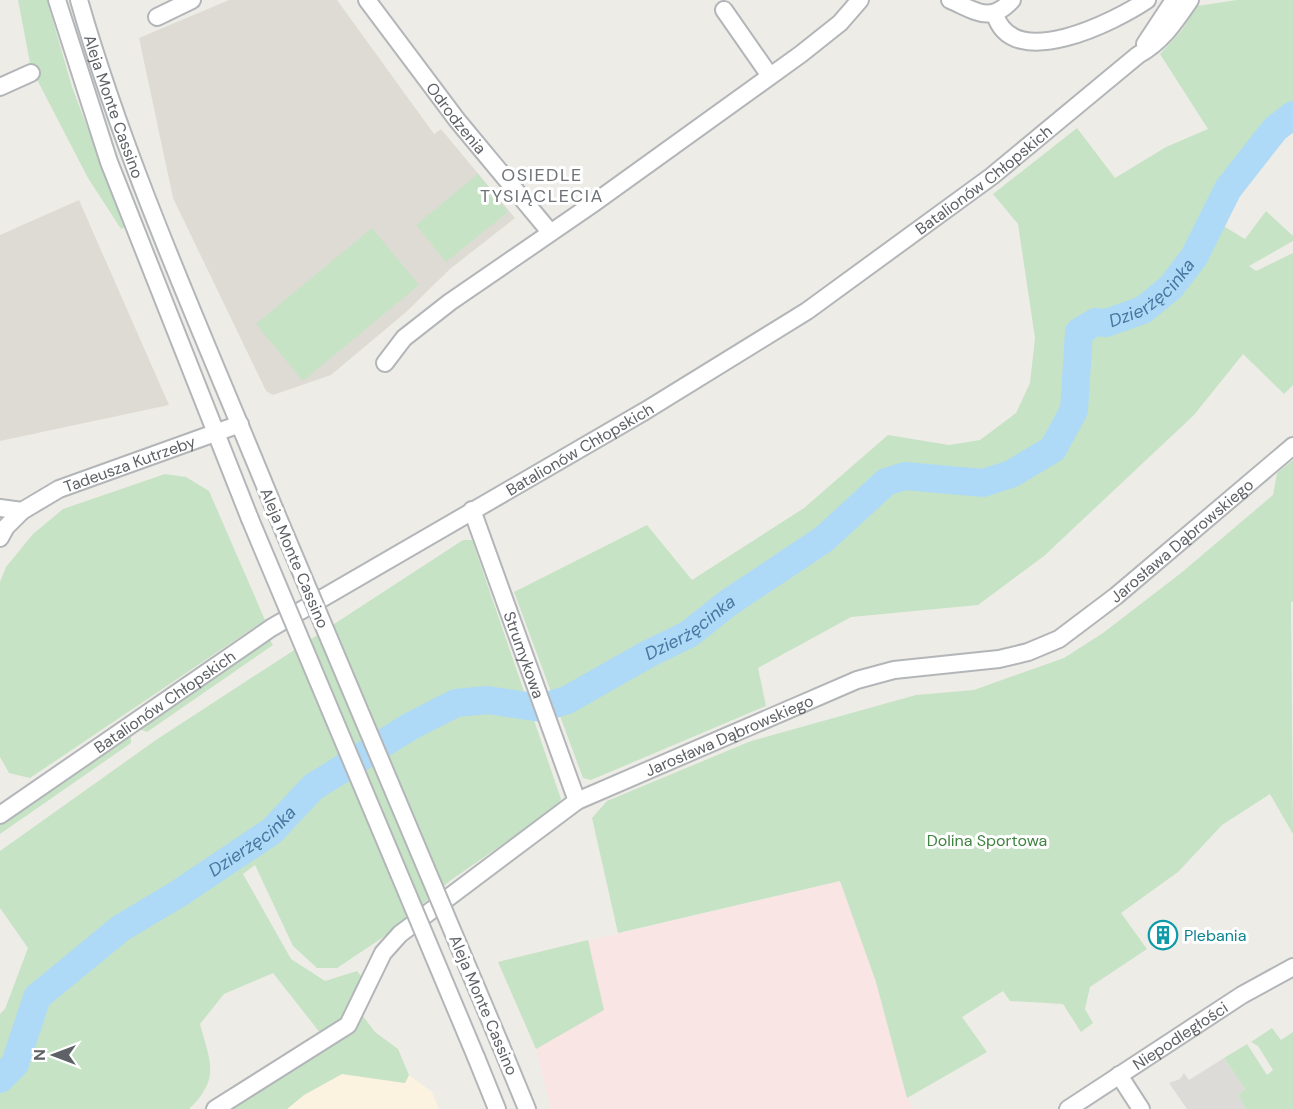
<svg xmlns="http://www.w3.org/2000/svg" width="1293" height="1109" font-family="'DM Sans',sans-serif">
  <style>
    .commercial { fill: #fbf3df }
    .industrial { fill: #dddbd8 }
    .education { fill: #dedbd4 }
    .medical { fill: #f9e5e4 }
    .green { fill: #c6e3c5 }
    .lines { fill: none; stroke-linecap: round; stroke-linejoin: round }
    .river { stroke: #aedaf7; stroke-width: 28 }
    .minor-casing { stroke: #b3b6b9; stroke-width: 20 }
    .minor { stroke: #fff; stroke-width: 16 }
    .minor-bridge-casing { stroke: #b3b6b9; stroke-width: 20; stroke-linecap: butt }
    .minor-bridge { stroke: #fff; stroke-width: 16 }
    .labels { text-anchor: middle; stroke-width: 6; stroke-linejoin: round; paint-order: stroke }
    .street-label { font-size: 16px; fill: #5e6165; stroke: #fff }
    .park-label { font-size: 16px; fill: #3e833f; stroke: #fff }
    .culture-label { font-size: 16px; fill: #0d838f; stroke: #fff; text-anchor: start }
    .neighbourhood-label { font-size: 18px; letter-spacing: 1.5px; fill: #6f7377; stroke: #fff }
    .water-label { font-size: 18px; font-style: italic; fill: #48769f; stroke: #fff }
  </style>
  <rect width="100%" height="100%" fill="#eeece6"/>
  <!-- commercial -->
  <path class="commercial" d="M 342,1074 L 405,1083 L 409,1075 L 432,1092 L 439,1109 L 287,1109 L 304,1095 Z"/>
  <!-- industrial -->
  <path class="industrial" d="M 1224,1058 L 1245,1089 L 1238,1095 L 1246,1109 L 1187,1109 L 1169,1083 L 1180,1079 L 1184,1073 L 1189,1080 Z"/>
  <!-- education -->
  <path class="education" d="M 229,0 L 337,0 L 434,134 L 441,129 L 515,218 L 450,269 L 405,313 L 331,375 L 273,395 L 266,391 L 173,198 L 139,38 Z
    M 79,200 L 169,405 L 0,441 L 0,235 Z"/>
  <!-- medical -->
  <path class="medical" d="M 840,881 L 876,982 L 907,1098 L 914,1109 L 551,1109 L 536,1049 L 498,962 Z"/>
  <!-- green -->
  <path class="green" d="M 18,0 L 47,0 L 72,87 L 125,227 L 121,229 L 88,178 L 31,68 Z
    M 1237,0 L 1293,0 L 1293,116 L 1261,142 L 1232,176 L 1206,238 L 1212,242 L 1222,225 L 1245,239 L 1266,211 L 1293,236 L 1293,241 L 1249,266 L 1256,271 L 1293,253 L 1293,385 L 1284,394 L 1243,354 L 1194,415 L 1044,556 L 978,605 L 851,617 L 758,668 L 766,706 L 591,780 L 583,778 L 514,592 L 647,525 L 692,580 L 804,508 L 888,435 L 949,445 L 980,440 L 1016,413 L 1030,383 L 1035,338 L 1018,224 L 993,194 L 1077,128 L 1115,178 L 1166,147 L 1208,129 L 1160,54 L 1182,30 L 1197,6 Z
    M 478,174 L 508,212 L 446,262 L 416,225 Z
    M 372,228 L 419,285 L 303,381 L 256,324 Z
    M 1293,460 L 1293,601 L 1291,602 L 1293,834 L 1270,794 L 1222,825 L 1178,872 L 1121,913 L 1147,949 L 1090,987 L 1085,1009 L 1093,1023 L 1081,1032 L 1063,1004 L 1010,1001 L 1003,991 L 962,1017 L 987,1052 L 907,1098 L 876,982 L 840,881 L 618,933 L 592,818 L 607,801 L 751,741 L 916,695 L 974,690 L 1064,658 L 1103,633 L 1181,573 L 1273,495 L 1277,473 Z
    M 165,474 L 186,477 L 209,491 L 265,620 L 30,778 L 9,773 L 0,757 L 0,582 L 6,567 L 33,534 L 63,509 Z
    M 463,540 L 472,540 L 561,799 L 557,807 L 451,880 L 382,938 L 337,968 L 317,968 L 293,946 L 255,865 L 243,874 L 291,959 L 325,981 L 357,971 L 366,982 L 341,1023 L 321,1034 L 273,973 L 224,994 L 200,1024 C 210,1062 221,1078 189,1109 L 0,1109 L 0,1014 L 5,1009 L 28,948 L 0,908 L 0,851 L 156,740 Z
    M 270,640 L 273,645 L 147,732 L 139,729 Z
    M 131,734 L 131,743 L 0,834 L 0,825 Z
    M 588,940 L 604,1010 L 536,1049 L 498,962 Z
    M 362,1015 L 375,1032 L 398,1049 L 409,1075 L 405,1083 L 342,1074 L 304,1095 L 287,1109 L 225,1109 C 244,1096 263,1082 283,1069 C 310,1053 348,1045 362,1015 Z
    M 1272,1028 L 1281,1040 L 1293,1032 L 1293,1109 L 1246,1109 L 1238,1095 L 1245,1089 L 1224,1058 L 1247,1044 L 1267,1075 L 1273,1070 L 1258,1046 L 1251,1042 Z"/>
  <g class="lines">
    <!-- river -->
    <path class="river" id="s1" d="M 0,1079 L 15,1064 L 37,997 L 121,928 L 178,894 L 272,831 L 313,787 L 411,726 L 456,703 L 487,700 L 541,708 L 567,700 L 648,654 L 689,634 L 728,603 L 824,539 L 886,482 L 905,476 L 983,483 L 1011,474 L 1053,449 L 1074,410 L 1079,332 L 1095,322 L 1106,323 L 1143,310 L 1171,287 L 1194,257 L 1228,189 L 1275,129 L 1293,115"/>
    <!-- minor casing -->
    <g class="minor-casing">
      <g id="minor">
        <path d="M 57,0 L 109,162 L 250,519"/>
        <path id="s2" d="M 79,0 C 129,174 206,340 274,508"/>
        <path id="s3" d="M 367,0 L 457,120 L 550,232"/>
        <path d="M 950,0 C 976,11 990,24 1012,0"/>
        <path d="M 724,10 L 770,76"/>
        <path d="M 995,14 C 1012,74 1116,21 1147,0"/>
        <path d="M 157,17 L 192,0"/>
        <path d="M 1145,44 L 1174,0"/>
        <path d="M 0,87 L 31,73"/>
        <path d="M 385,363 L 404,338 L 450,302 L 594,203 L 801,54 L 840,23 L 860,0"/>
        <path d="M 0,508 L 22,511"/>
        <path id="s4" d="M 472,510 L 577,801"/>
        <path id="s5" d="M 0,538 L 6,527 L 22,511 L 59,489 L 240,424"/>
        <path id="s6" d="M 0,815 L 271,628 L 645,411 L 807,311 L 992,176 L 1138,55 C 1162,42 1175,22 1190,0"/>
        <path d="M 501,1046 L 527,1109"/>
        <path d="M 476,1057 L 497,1109"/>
        <path d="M 1119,1075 L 1141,1109"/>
        <path id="s7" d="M 215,1109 L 348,1025 L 383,953 L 400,934 L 577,801 L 857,680 L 894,670 L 999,659 L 1028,652 L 1059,639 L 1116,596 L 1293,446"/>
        <path id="s8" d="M 1068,1109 L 1242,995 L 1293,967"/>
      </g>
    </g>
    <!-- minor -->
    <use href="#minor" class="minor"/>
    <!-- minor-bridge casing -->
    <g class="minor-bridge-casing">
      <path id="minor-bridge" d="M 274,508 L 501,1046
        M 250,519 L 476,1057"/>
    </g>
    <!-- minor-bridge -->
    <use href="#minor-bridge" class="minor-bridge"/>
  </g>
  <!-- icons -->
  <defs>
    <g id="building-ring" transform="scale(1.5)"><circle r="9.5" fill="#fff" stroke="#0f9aa8" stroke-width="1.5"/><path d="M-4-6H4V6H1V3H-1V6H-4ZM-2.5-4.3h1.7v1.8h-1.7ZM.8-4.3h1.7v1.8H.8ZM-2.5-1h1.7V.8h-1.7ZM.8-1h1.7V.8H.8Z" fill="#0f9aa8"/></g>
  </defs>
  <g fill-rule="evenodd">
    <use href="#building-ring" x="1163" y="935"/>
  </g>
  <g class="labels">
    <!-- street labels -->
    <g class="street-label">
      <text dy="6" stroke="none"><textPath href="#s2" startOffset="112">Aleja Monte Cassino</textPath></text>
      <text dy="6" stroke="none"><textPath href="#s3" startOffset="148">Odrodzenia</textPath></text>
      <text dy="6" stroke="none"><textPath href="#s6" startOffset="1172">Batalionów Chłopskich</textPath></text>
      <text dy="6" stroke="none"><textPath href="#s6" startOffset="686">Batalionów Chłopskich</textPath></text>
      <text dy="6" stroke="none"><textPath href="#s5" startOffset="153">Tadeusza Kutrzeby</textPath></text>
      <text dy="6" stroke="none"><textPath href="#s7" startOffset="1154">Jarosława Dąbrowskiego</textPath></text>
      <text transform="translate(295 558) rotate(67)" y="6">Aleja Monte Cassino</text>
      <text dy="6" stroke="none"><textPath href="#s4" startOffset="154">Strumykowa</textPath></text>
      <text dy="6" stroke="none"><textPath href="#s6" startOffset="200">Batalionów Chłopskich</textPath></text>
      <text dy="6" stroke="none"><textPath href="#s7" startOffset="650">Jarosława Dąbrowskiego</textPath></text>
      <text transform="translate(484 1005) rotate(67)" y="6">Aleja Monte Cassino</text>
      <text dy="6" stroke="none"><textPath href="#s8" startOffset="134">Niepodległości</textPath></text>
    </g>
    <!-- park labels -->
    <g class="park-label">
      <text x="987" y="846">Dolina Sportowa</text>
    </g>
    <!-- culture labels -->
    <g class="culture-label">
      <text x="1184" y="941">Plebania</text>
    </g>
    <!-- neighbourhood labels -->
    <g class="neighbourhood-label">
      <text x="542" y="181">OSIEDLE<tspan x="542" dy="21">TYSIĄCLECIA</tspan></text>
    </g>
    <!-- water labels -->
    <g class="water-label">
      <text dy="6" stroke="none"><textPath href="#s1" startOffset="1492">Dzierżęcinka</textPath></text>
      <text dy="6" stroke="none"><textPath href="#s1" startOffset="862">Dzierżęcinka</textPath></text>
      <text dy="6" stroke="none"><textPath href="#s1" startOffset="358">Dzierżęcinka</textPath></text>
    </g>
  </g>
  <!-- north arrow -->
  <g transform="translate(54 1055) rotate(270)" stroke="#ffffff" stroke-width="4.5" paint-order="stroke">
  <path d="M0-4.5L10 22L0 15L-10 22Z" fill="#5e6165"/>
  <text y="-9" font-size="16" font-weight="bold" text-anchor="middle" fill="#5e6165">N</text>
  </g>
</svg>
